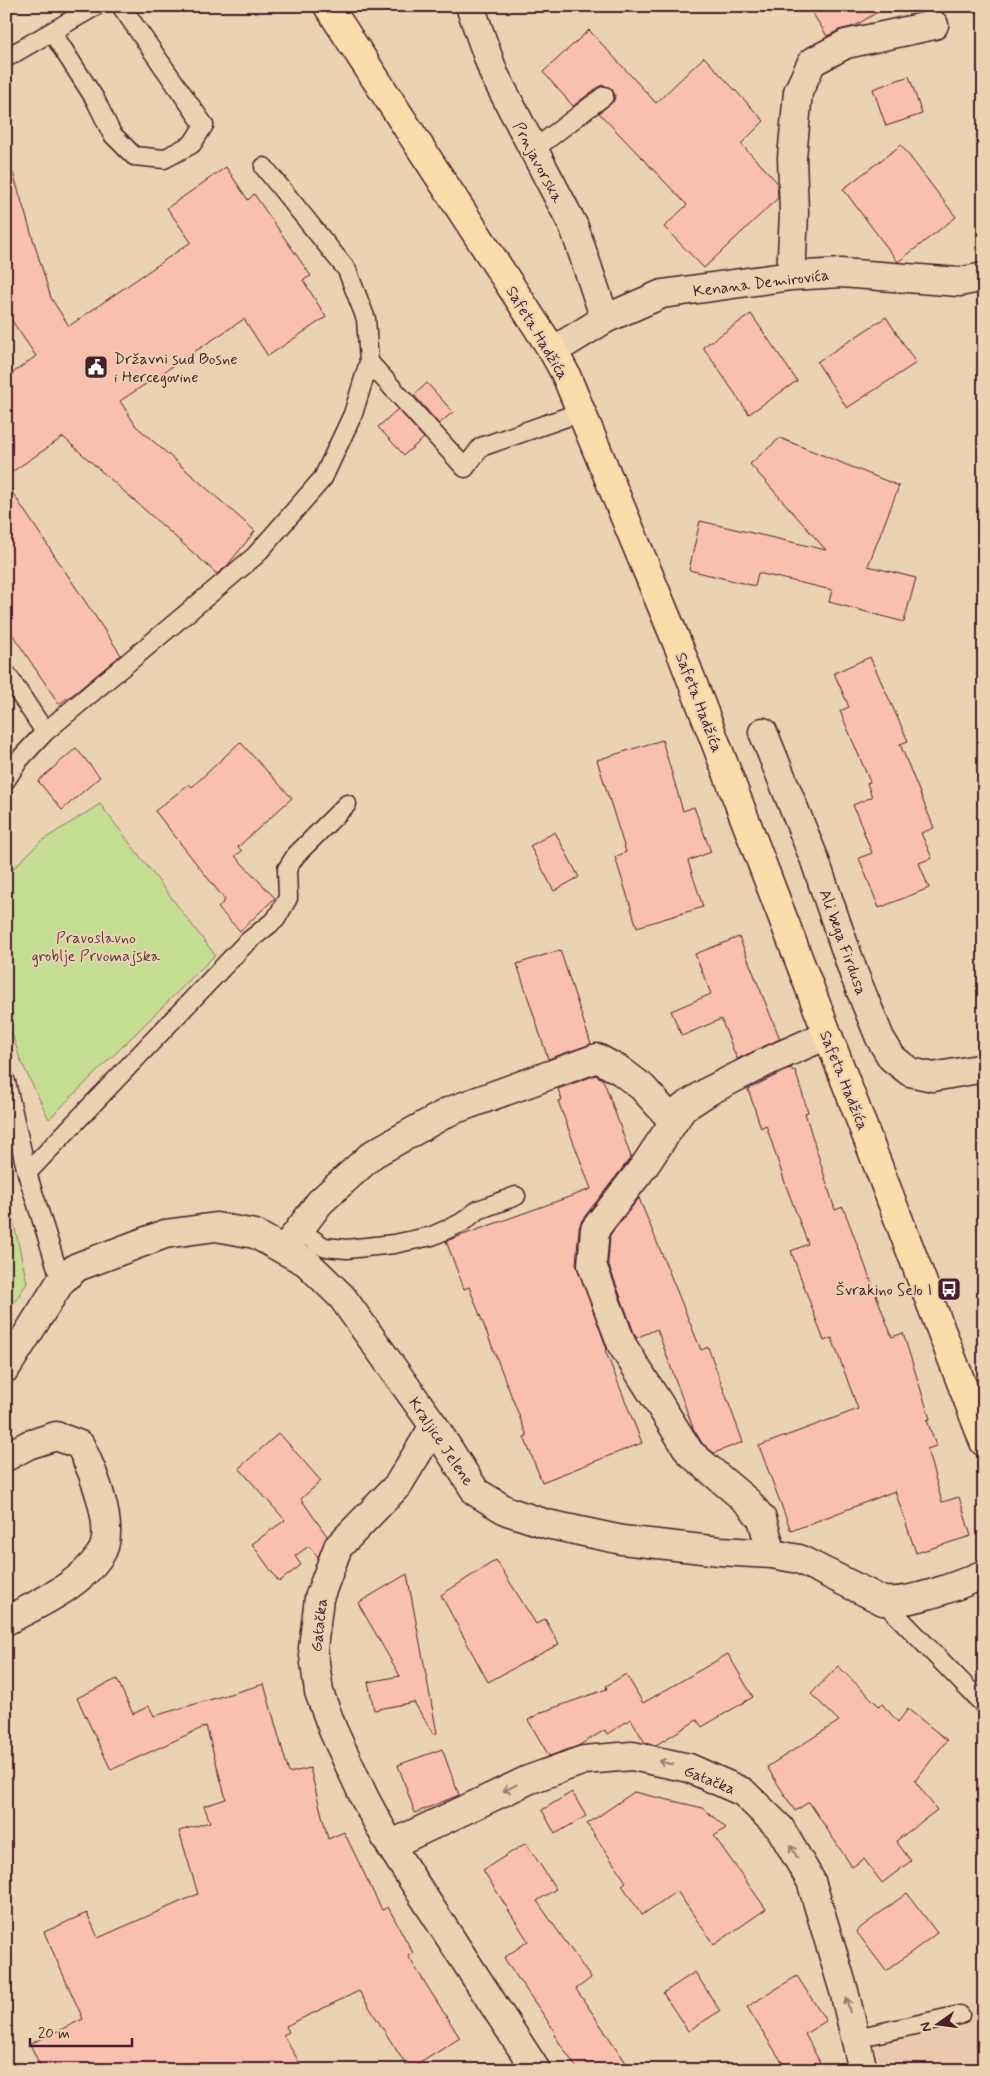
<svg xmlns="http://www.w3.org/2000/svg" width="990" height="2076" font-family="Mynerve,sans-serif">
  <style>
    .built { fill: #ebc9ae }
    .green { fill: #c4dd93; stroke: #877e5f }
    .building { fill: #f9bfaf; stroke: #4a1f2b }
    .lines { fill: none; stroke-linecap: round; stroke-linejoin: round }
    .service-casing { stroke: #4a1f2b; stroke-width: 21 }
    .minor-casing { stroke: #4a1f2b; stroke-width: 31 }
    .secondary-casing { stroke: #4a1f2b; stroke-width: 31 }
    .primary-casing { stroke: #4a1f2b; stroke-width: 31 }
    .service { stroke: #ead2b2; stroke-width: 18 }
    .minor { stroke: #ead2b2; stroke-width: 28 }
    .secondary { stroke: #ead2b2; stroke-width: 28 }
    .primary { stroke: #fbddab; stroke-width: 28 }
    .oneway { stroke: #9a786e }
    .labels { text-anchor: middle; stroke-width: 4; stroke-linejoin: round; paint-order: stroke }
    .street-label { font-size: 16px; fill: #4a1f2b; stroke: #ead2b2 }
    .poi-label { font-size: 16px; fill: #4a1f2b; stroke: #ead2b2; text-anchor: start }
    .park-label { font-size: 16px; fill: #5c3c3b; stroke: #ead2b2 }
  </style>
  <rect width="100%" height="100%" fill="#ead2b2"/>
  <filter id="ink" filterUnits="userSpaceOnUse"><feTurbulence type="fractalNoise" baseFrequency=".02" numOctaves="2"/><feDisplacementMap in="SourceGraphic" scale="10" xChannelSelector="R" yChannelSelector="G"/><feConvolveMatrix kernelMatrix="1 2 1 2 8 2 1 2 1" color-interpolation-filters="sRGB"/></filter>
  <g filter="url(#ink)">
    <!-- built -->
    <path class="built" d="M 975,2003 L 984,2037 L 984,2070 L 881,2070 L 871,2029 Z"/>
    <!-- green -->
    <path class="green" d="M 100,804 L 215,955 L 49,1119 L 20,1059 L 7,1017 L 6,876 L 40,842 Z
      M 6,1187 L 27,1283 L 6,1315 Z"/>
    <!-- building -->
    <path class="building" d="M 808,6 L 887,6 L 855,26 L 839,30 L 827,36 Z
      M 589,30 L 656,103 L 704,57 L 764,121 L 741,144 L 777,182 L 778,198 L 704,268 L 664,227 L 687,205 L 599,113 L 614,101 L 615,95 L 612,89 L 603,85 L 598,87 L 573,106 L 543,72 Z
      M 909,76 L 922,114 L 886,126 L 873,89 Z
      M 901,145 L 956,217 L 898,262 L 843,189 Z
      M 226,167 L 248,200 L 254,194 L 311,276 L 303,280 L 326,317 L 268,356 L 244,319 L 120,401 L 136,426 L 255,531 L 227,566 L 217,574 L 63,437 L 6,476 L 6,378 L 36,356 L 6,312 L 6,175 L 13,173 L 51,298 L 69,326 L 191,242 L 167,208 Z
      M 751,314 L 797,381 L 749,414 L 703,347 Z
      M 886,317 L 916,363 L 847,408 L 817,362 Z
      M 427,383 L 453,412 L 439,424 L 414,395 Z
      M 398,409 L 424,438 L 404,455 L 378,427 Z
      M 780,438 L 899,486 L 868,566 L 916,578 L 904,622 L 829,602 L 832,590 L 758,573 L 755,586 L 689,570 L 700,521 L 826,550 L 750,464 Z
      M 6,483 L 121,655 L 75,693 L 59,704 L 6,625 Z
      M 870,657 L 908,741 L 900,744 L 934,828 L 921,833 L 932,858 L 919,863 L 929,888 L 879,908 L 859,858 L 872,853 L 853,805 L 872,797 L 867,783 L 870,782 L 840,711 L 849,707 L 834,673 Z
      M 662,740 L 683,811 L 694,807 L 711,852 L 688,861 L 703,907 L 637,927 L 615,857 L 626,852 L 597,760 Z
      M 240,742 L 292,798 L 238,847 L 242,851 L 235,856 L 275,898 L 240,931 L 218,908 L 225,900 L 155,811 L 189,784 L 192,787 Z
      M 76,748 L 100,777 L 62,810 L 38,781 Z
      M 555,832 L 579,877 L 554,891 L 530,846 Z
      M 739,937 L 780,1039 L 737,1059 L 721,1019 L 682,1036 L 671,1011 L 711,994 L 695,954 Z
      M 560,950 L 591,1044 L 548,1059 L 517,964 Z
      M 791,1068 L 793,1071 L 795,1070 L 808,1112 L 805,1113 L 835,1210 L 843,1207 L 892,1337 L 903,1333 L 930,1419 L 927,1420 L 936,1446 L 927,1449 L 942,1502 L 959,1497 L 971,1536 L 916,1553 L 895,1491 L 791,1531 L 759,1446 L 858,1409 L 832,1338 L 824,1341 L 791,1251 L 808,1244 L 786,1186 L 766,1125 L 761,1128 L 748,1089 Z
      M 596,1075 L 602,1079 L 605,1084 L 631,1157 L 582,1220 L 579,1228 L 576,1264 L 607,1349 L 605,1350 L 642,1443 L 542,1482 L 524,1437 L 527,1436 L 469,1287 L 464,1289 L 446,1241 L 591,1189 L 558,1101 L 562,1100 L 558,1089 Z
      M 639,1198 L 701,1350 L 708,1347 L 743,1442 L 714,1453 L 702,1443 L 693,1428 L 657,1329 L 636,1338 L 608,1263 L 610,1235 Z
      M 279,1433 L 321,1481 L 301,1499 L 327,1536 L 318,1557 L 309,1546 L 295,1556 L 301,1565 L 279,1582 L 252,1544 L 285,1520 L 239,1468 Z
      M 496,1560 L 536,1624 L 545,1619 L 559,1644 L 488,1682 L 441,1595 Z
      M 407,1574 L 437,1733 L 433,1734 L 414,1702 L 374,1710 L 368,1682 L 400,1676 L 358,1603 Z
      M 728,1654 L 753,1697 L 702,1727 L 697,1720 L 656,1745 L 645,1743 L 631,1719 L 607,1734 L 605,1730 L 578,1746 L 549,1756 L 528,1720 L 542,1712 L 607,1689 L 606,1686 L 626,1674 L 643,1703 Z
      M 838,1666 L 879,1706 L 882,1704 L 898,1722 L 908,1709 L 947,1740 L 915,1781 L 937,1810 L 896,1841 L 911,1861 L 882,1883 L 864,1859 L 852,1867 L 809,1802 L 795,1811 L 767,1767 L 839,1721 L 811,1694 Z
      M 117,1679 L 133,1714 L 149,1706 L 154,1716 L 264,1684 L 289,1773 L 310,1768 L 328,1839 L 344,1832 L 382,1910 L 388,1907 L 413,1953 L 408,1956 L 460,2038 L 409,2070 L 359,1991 L 286,2026 L 289,2032 L 283,2035 L 304,2070 L 42,2070 L 30,2044 L 83,2019 L 44,1932 L 87,1913 L 98,1938 L 198,1894 L 179,1831 L 210,1822 L 204,1806 L 226,1799 L 206,1726 L 111,1770 L 77,1698 Z
      M 442,1749 L 459,1795 L 415,1813 L 398,1765 Z
      M 572,1792 L 586,1816 L 555,1834 L 542,1810 Z
      M 634,1792 L 703,1808 L 726,1828 L 714,1836 L 766,1909 L 714,1945 L 677,1891 L 642,1915 L 622,1885 L 626,1882 L 587,1824 Z
      M 526,1843 L 556,1889 L 537,1901 L 591,1978 L 576,1989 L 631,2070 L 578,2070 L 554,2035 L 556,2033 L 504,1958 L 528,1941 L 483,1870 Z
      M 907,1893 L 937,1933 L 886,1971 L 856,1931 Z
      M 695,1972 L 720,2011 L 688,2031 L 663,1993 Z
      M 797,1976 L 826,2021 L 805,2034 L 824,2070 L 787,2070 L 747,2007 Z"/>
    <g class="lines">
      <!-- service casing -->
      <g class="service-casing">
        <path id="service" d="M 52,32 L 95,99 L 112,134 L 134,156 L 164,159 L 192,144 L 204,125 L 121,6
          M 6,58 L 96,6
          M 532,151 L 604,96
          M 369,362 L 465,468 L 481,447 L 581,412
          M 6,673 L 45,732
          M 6,780 L 19,760 L 45,732 L 255,556 L 323,478 L 353,414 L 369,362 L 366,319 L 347,270 L 264,167
          M 6,1082 L 27,1173 L 61,1281
          M 27,1173 L 245,944 L 276,919 L 288,898 L 287,869 L 296,855 L 347,804
          M 299,1230 L 324,1247 L 347,1249 L 394,1244 L 432,1236 L 461,1223 L 478,1210 L 516,1196
          M 883,1601 L 984,1705
          M 856,2038 L 960,2015"/>
      </g>
      <!-- minor casing -->
      <g class="minor-casing">
        <path id="minor" d="M 470,6 L 494,74 L 574,227 L 605,319
          M 791,276 L 794,213 L 792,158 L 798,92 L 812,62 L 846,44 L 934,25
          M 553,351 L 605,319 L 662,294 L 791,276 L 841,273 L 959,282 L 984,277
          M 763,732 L 814,858 L 854,974 L 880,1038 L 892,1058 L 910,1072 L 933,1077 L 984,1068
          M 284,1250 L 320,1202 L 373,1154 L 450,1111 L 597,1058 L 621,1071 L 642,1087 L 673,1121
          M 434,1426 L 398,1485 L 338,1547 L 319,1598 L 313,1648 L 319,1692 L 333,1730 L 365,1799 L 390,1845 L 536,2070
          M 6,1457 L 28,1445 L 56,1436 L 80,1445 C 92,1469 118,1530 100,1555 C 78,1587 39,1603 6,1621
          M 772,1554 L 762,1519 L 748,1502 L 690,1453 L 622,1345 L 592,1265 L 595,1229 L 645,1165 L 683,1108 L 709,1091 L 768,1061 L 827,1035
          M 390,1845 L 528,1780 L 584,1760 L 632,1756 L 689,1768 L 743,1792 L 780,1828 L 811,1881 L 844,1991 L 863,2070"/>
      </g>
      <!-- secondary casing -->
      <g class="secondary-casing">
        <path id="secondary" d="M 6,1368 L 61,1281 L 77,1267 L 165,1234 L 216,1227 L 255,1234 L 306,1262 L 342,1297 L 434,1426 L 476,1492 L 507,1511 L 547,1524 L 622,1540 L 720,1551 L 772,1554 L 799,1559 L 883,1601 C 910,1604 958,1586 984,1574"/>
      </g>
      <!-- primary casing -->
      <g class="primary-casing">
        <path id="primary" d="M 328,6 L 553,351 L 565,373 L 680,650 L 984,1442"/>
      </g>
      <!-- service -->
      <use href="#service" class="service"/>
      <!-- minor -->
      <use href="#minor" class="minor"/>
      <!-- secondary -->
      <use href="#secondary" class="secondary"/>
      <!-- primary -->
      <use href="#primary" class="primary"/>
    </g>
    <!-- one-way arrows -->
    <defs><path id="oneway-shaft" d="M-6 0H5M1.5-3L5.5 0L1.5 3" fill="none" stroke-width="1.6" stroke-linecap="round" stroke-linejoin="round" transform="scale(1.25)"/></defs>
    <g class="oneway">
      <use href="#oneway-shaft" transform="translate(666 1763) rotate(-168)"/>
      <use href="#oneway-shaft" transform="translate(510 1788) rotate(154)"/>
      <use href="#oneway-shaft" transform="translate(794 1852) rotate(-120)"/>
      <use href="#oneway-shaft" transform="translate(848 2005) rotate(-104)"/>
    </g>
  </g>
  <!-- icons -->
  <defs>
    <g id="civic-square" transform="scale(1.25)"><rect x="-9" y="-9" width="18" height="18" rx="4" fill="#4a1f2b" stroke="#ead2b2"/><path d="M-.6-6.5H3V-4.5H.6V-3L4-1V1h2V6H-6V1h2V-1L-.6-3ZM-1.2 2.5V6h2.4V2.5Z" fill="#fff"/></g>
    <g id="bus-square" transform="scale(1.25)"><rect x="-9" y="-9" width="18" height="18" rx="4" fill="#4a1f2b" stroke="#ead2b2"/><path d="M-5-6H5V4H4V6H2V4H-2V6H-4V4H-5ZM-3.5-4V0h7V-4ZM-3.5 1.2v1.5H-2V1.2ZM2 1.2v1.5H3.5V1.2Z" fill="#fff"/></g>
  </defs>
  <g fill-rule="evenodd">
    <use href="#civic-square" x="96" y="367"/>
    <use href="#bus-square" x="949" y="1289"/>
  </g>
  <g class="labels">
    <!-- street labels -->
    <g class="street-label">
      <text transform="translate(539 162) rotate(62)" y="6">Prnjavorska</text>
      <text transform="translate(761 282) rotate(-7)" y="6">Kenana Demirovića</text>
      <text transform="translate(538 332) rotate(59)" y="6">Safeta Hadžića</text>
      <text transform="translate(700 702) rotate(69)" y="6">Safeta Hadžića</text>
      <text transform="translate(844 942) rotate(70)" y="6">Ali bega Firdusa</text>
      <text transform="translate(845 1080) rotate(68)" y="6">Safeta Hadžića</text>
      <text transform="translate(442 1441) rotate(56)" y="6">Kraljice Jelene</text>
      <text transform="translate(318 1625) rotate(-84)" y="6">Gatačka</text>
      <text transform="translate(710 1779) rotate(22)" y="6">Gatačka</text>
    </g>
    <!-- poi labels -->
    <g class="poi-label">
      <text x="114" y="364">Državni sud Bosne<tspan x="114" dy="18">i Hercegovine</tspan></text>
      <text x="932" y="1295" text-anchor="end">Švrakino Selo I</text>
    </g>
    <!-- park labels -->
    <g class="park-label">
      <text x="96" y="943">Pravoslavno<tspan x="96" dy="18">groblje Prvomajska</tspan></text>
    </g>
  </g>
  <!-- margin -->
  <rect width="990" height="2076" fill="none" stroke="#ead2b2" stroke-width="25"/>
  <rect x="12" y="12" width="965" height="2051" fill="none" stroke="#4a1f2b" stroke-width="2" filter="url(#ink)"/>
  <!-- north arrow -->
  <g transform="translate(938 2024) rotate(256)" stroke="#ead2b2" stroke-width="4" paint-order="stroke">
  <path d="M0-4L9 19L0 12L-9 19Z" fill="#4a1f2b"/>
  <text y="-8" font-size="14" font-weight="bold" text-anchor="middle" fill="#4a1f2b">N</text>
  </g>
  <!-- scale -->
  <path d="M30 2038v8h102v-8" fill="none" stroke="#4a1f2b" stroke-width="2.5"/>
  <text x="38" y="2038" font-size="15" fill="#4a1f2b" stroke="#ead2b2" stroke-width="4" paint-order="stroke">20 m</text>
</svg>
